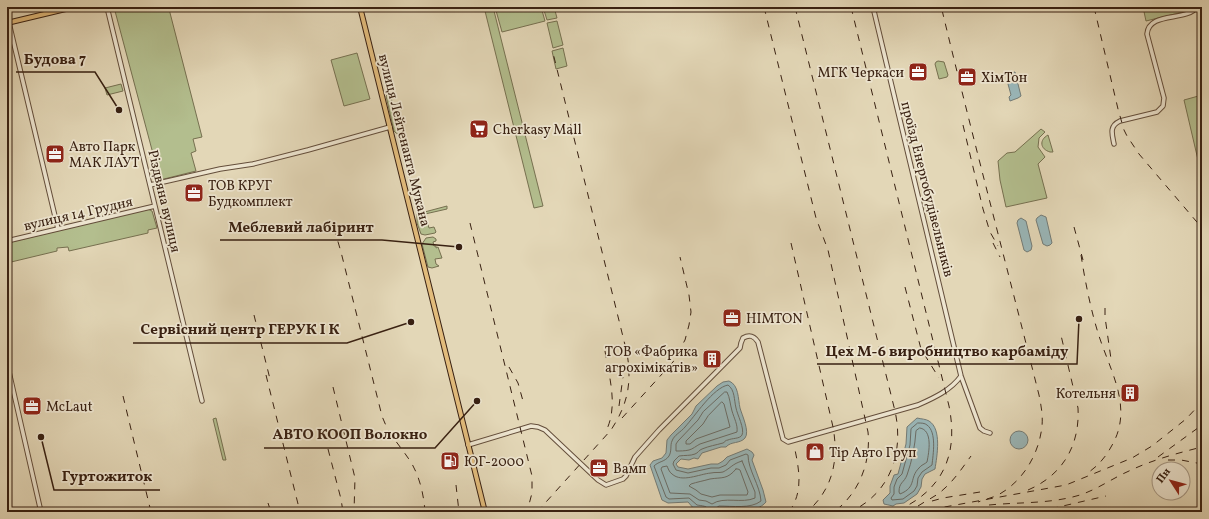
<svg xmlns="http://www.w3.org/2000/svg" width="1209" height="519" font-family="Vollkorn,serif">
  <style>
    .green { fill: #b3be8e; stroke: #767050 }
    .water { fill: #9ab7b9; stroke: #737b76 }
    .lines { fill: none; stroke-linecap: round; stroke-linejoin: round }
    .shore { stroke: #6a6c66; stroke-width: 1 }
    .minor-casing { stroke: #644e3b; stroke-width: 5.5 }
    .major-casing { stroke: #392112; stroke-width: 6 }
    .minor { stroke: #ede5d0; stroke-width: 3.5 }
    .major { stroke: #e2bc7c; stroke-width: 4 }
    .rail { stroke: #392112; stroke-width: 1; stroke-dasharray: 7 7; stroke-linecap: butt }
    .labels { text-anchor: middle; stroke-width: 3.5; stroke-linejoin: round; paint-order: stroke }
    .poi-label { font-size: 14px; fill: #392112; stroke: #ede5d0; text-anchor: start }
    .street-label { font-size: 14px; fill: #392112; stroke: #ede5d0 }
    .leader { fill: none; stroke: #392112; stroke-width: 1.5 }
    .callout-dot { fill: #392112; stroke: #ede5d0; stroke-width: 1.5 }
    .callout-label { font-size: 15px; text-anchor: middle; font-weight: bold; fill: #392112; stroke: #ede5d0; stroke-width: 3.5; stroke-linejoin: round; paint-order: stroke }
  </style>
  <rect width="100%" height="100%" fill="#e3d7b7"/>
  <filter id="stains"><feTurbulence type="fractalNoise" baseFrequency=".005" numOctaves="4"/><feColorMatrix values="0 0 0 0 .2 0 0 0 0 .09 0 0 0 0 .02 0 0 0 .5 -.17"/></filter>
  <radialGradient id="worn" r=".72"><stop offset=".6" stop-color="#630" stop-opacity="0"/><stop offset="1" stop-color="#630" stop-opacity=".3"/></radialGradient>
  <!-- green -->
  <path class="green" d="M 128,7 L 158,7 L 159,10 L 169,9 L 202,137 L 193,139 L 196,151 L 191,153 L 196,171 L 160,180 L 115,11 Z
    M 484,7 L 493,7 L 543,206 L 534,208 Z
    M 495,7 L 541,7 L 545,21 L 502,32 Z
    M 543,7 L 554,7 L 557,18 L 547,20 Z
    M 1143,7 L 1194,7 L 1187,11 L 1146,21 Z
    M 557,21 L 563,45 L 553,48 L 547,23 Z
    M 563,48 L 567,66 L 556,69 L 552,51 Z
    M 357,53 L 370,99 L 344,106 L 331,60 Z
    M 938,61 L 944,62 L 948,75 L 947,77 L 939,79 L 935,64 L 936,62 Z
    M 121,84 L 123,91 L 107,95 L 105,88 Z
    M 390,93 L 404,151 L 399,134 L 396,133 L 394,131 L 386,96 L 387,95 Z
    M 1202,95 L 1202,177 L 1184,100 Z
    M 1041,129 L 1045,132 L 1039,138 L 1038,147 L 1045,157 L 1038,164 L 1047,198 L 1006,207 L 1000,180 L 998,161 L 1007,153 L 1015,152 Z
    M 1048,135 L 1053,152 L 1050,152 C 1040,149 1039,140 1048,135 Z
    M 447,206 L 447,209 L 425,214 L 429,228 L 434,227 L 436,232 L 435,233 L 425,235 L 421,234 L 417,223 L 417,214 Z
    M 148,209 L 152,211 L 157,228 L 148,230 L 148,233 L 69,251 L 68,247 L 57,248 L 57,251 L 7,263 L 7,243 Z
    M 433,237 L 436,239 L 436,241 L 433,242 L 434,246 L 436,246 L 436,248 L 438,247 L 442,258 L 435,259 L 436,264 L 439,266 L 432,268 L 428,267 L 422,244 L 426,238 Z
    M 216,418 L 226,460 L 223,460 L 213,419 Z"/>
  <!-- water -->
  <path class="water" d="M 1015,72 L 1021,96 L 1018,98 L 1010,101 L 1009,97 L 1011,95 L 1008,84 L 1010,73 Z
    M 1041,215 L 1046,217 L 1052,243 L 1050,245 L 1047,246 L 1043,244 L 1036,220 L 1037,218 Z
    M 1021,218 L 1026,221 L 1032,246 L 1031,250 L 1027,252 L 1024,250 L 1017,223 L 1018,220 Z
    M 729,381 C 739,385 738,399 740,408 C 742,415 750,432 745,438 C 740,444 731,441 726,447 L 721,447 L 702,453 L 698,459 L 694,458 L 689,460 L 681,459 L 676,464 L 678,467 L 688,469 L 711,464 L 718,464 L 723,461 L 727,457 L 747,449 L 752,452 L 754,455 L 752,460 L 763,490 L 766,502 C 756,514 734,510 720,510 C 714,514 708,510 702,509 C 700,509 697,509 695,510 L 688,502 L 668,503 L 662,500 L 650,465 L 653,461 L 662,458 L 666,453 L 667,440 L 671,435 L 692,414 L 696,406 L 717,386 L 723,382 Z
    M 917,418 C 921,419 926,419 929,421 C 942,429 937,456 935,469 L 925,474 L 922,479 L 921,487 L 917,494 L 904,503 L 896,504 L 893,506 L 884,504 L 883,500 L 890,493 L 890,486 L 894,475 L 898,474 L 906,444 L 907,427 Z
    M1010 440a9 9 0 1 1 18 0a9 9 0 1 1-18 0Z"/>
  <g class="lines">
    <!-- shore -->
    <path class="shore" d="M 725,392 L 727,392 C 730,398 730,404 732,411 C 734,418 738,425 737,432 C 725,436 712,440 700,444 C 696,446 693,449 689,450 C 685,451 680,451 676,451 L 676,444 L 678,441 L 698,420 L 703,412 Z
      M 722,402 L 724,404 L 730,427 L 696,439 L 690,444 L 686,444 L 686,441 L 703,424 L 708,416 Z
      M 918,423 C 921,423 925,423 927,425 C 937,432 933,455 932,465 L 922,472 L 918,478 L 917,486 L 914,491 L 903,499 L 892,500 L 891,498 L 894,494 L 894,487 L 897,479 L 902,474 L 910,445 L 911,429 Z
      M 920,428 C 933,430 929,452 927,462 C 925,464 921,465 919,468 C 909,478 917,487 900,494 L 899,492 C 899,482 904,483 907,475 C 912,461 915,446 916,431 Z
      M 742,461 L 755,492 L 755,498 C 742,504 724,496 712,504 L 706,501 L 699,500 L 690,494 L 670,493 L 661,469 L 662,467 L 667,466 C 668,468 669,472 672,474 C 682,483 699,474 711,473 C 715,472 719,473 723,472 C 731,468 732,464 742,461 Z
      M 736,469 L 738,469 L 740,470 L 748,492 L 747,495 L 720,495 L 712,497 L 701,494 L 696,490 L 689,486 L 691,484 C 697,482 703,481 710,479 C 722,477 727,480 736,469 Z
      M 709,512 C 708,505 702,506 697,505 L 689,498 L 669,499 L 666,497 L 654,466 C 659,461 665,462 669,456 C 672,451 670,445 672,441 C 674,435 681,432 685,427 C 695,416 713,388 728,385 C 735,390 734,400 736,408 C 737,414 745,429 742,435 C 740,439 732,438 728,440 C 723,441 727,441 723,443 C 716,445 709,446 702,449 C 699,450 698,453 695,454 C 690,456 685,455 679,456 L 674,461 L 673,464 L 676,470 L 688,473 L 711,468 L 719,468 L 726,465 L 730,460 L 746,454 L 748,455 C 748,470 760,485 761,501 C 751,509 732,506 719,506 L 716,508 L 716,512"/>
    <!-- minor casing -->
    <g class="minor-casing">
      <path id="minor" d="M 107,7 L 202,401
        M 873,7 L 961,376 L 980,428 L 984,431 L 990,433
        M 9,23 L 58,229
        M 1114,144 C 1112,134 1109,126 1120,121 L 1157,112 L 1163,106 L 1164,98 L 1147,34 C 1149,11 1186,22 1197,7
        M 150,185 L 220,169 L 253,164 L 308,150 L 390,127
        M 7,241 L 155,206
        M 7,363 L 41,512
        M 468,445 L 531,426 L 538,427 L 545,430 L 598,480 L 606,485 L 623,479 L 626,476 L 635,457 L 659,430 L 740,348 L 741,343 L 743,338 C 750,334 754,336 758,342 L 783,439 L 788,442 L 918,405 C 934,398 951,390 961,376"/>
    </g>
    <!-- major casing -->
    <g class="major-casing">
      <path id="major" d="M 360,7 L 485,512
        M 7,23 L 74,7"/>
    </g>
    <!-- minor -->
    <use href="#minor" class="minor"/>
    <!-- major -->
    <use href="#major" class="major"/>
    <!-- rail -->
    <path class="rail" d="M 764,7 L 816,218 L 828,250 L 868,432 C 871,463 859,493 834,512
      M 795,7 L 895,411 C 904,452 891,493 850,512
      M 851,7 L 949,406 C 959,456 942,492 894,512
      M 1094,7 L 1118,109 L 1124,130 L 1127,136 L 1139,154 L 1202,228
      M 942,10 C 973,139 1007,267 1039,395 C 1041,405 1043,415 1042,426 C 1039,455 1022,483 996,496 C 990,498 984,500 978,502
      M 963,125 L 983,209 L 990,232 L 998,246
      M 470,223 L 532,476 L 532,493 L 527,512
      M 1074,227 L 1083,260
      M 334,228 L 341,252 L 382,416 C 389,436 401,446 412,464 C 420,478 424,496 425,512
      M 791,243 L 833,427 C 839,460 833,489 807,512
      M 993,243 L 1000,257
      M 1081,255 C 1085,281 1091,311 1099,336 C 1111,373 1134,409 1111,447 C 1105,458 1097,467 1086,474
      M 905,287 L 921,349 L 939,378
      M 1105,308 L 1105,317 L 1111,359
      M 254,315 L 270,379
      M 605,351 C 609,377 618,404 607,429
      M 509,367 L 518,383 L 523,401
      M 266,375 L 300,512
      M 333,387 L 355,478 L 354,512
      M 123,396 L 151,512
      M 619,406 L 623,377
      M 622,418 L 673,362 L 685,340 L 689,325 L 691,312 L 689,295 L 680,257
      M 328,449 L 341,499 L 343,512
      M 1158,457 L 1202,425
      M 1168,460 L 1181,460 L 1202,464
      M 456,485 L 459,512
      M 1028,490 C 1063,475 1080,445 1078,408 L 1060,331
      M 932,501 L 943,498 L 980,492
      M 268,503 L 271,512
      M 989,505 C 1020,502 1050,504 1080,495 C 1098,489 1113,478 1129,471 C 1152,460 1178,453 1202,447
      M 918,506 C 927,500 937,496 945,488 C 955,479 963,467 971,456
      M 537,512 L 611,430 C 628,404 632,383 627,353 L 553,53
      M 789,512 C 804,491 799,469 794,445
      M 917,512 L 1066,485 L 1132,458 L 1152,446 L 1186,419 L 1202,402
      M 1037,512 L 1106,496"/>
  </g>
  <!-- icons -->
  <defs>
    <g id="office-square" transform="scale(1)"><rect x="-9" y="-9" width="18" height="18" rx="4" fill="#8f2418" stroke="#ede5d0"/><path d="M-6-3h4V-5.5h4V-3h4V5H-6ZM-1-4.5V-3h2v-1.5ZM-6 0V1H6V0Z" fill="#fff"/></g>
    <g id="supermarket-square" transform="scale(1)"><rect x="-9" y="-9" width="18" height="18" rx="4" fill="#8f2418" stroke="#ede5d0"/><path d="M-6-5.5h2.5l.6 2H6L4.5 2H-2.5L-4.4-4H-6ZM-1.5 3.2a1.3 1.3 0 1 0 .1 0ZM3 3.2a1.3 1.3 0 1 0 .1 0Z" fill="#fff"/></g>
    <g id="building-square" transform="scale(1)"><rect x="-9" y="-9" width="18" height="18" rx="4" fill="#8f2418" stroke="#ede5d0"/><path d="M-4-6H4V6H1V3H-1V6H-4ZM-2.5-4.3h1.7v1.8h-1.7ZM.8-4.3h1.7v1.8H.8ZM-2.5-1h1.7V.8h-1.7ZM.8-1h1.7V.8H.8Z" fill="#fff"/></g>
    <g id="shop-square" transform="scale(1)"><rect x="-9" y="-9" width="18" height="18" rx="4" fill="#8f2418" stroke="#ede5d0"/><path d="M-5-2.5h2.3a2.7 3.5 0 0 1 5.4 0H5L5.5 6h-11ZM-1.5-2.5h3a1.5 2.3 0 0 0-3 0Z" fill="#fff"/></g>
    <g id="fuel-square" transform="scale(1)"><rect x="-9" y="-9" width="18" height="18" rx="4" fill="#8f2418" stroke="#ede5d0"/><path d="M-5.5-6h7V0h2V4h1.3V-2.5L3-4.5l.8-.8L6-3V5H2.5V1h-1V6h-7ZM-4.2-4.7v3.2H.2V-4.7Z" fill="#fff"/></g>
  </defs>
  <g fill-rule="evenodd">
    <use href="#office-square" x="918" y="72"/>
    <use href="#office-square" x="967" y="77"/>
    <use href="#supermarket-square" x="479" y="129"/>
    <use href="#office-square" x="55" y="154"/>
    <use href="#office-square" x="194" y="193"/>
    <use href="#office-square" x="732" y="318"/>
    <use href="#building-square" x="712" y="359"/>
    <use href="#building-square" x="1130" y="393"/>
    <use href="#office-square" x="32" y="406"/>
    <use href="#shop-square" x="815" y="452"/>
    <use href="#fuel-square" x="450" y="461"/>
    <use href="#office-square" x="599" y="468"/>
  </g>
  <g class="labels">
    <!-- poi labels -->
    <g class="poi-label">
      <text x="904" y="77" text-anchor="end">МГК Черкаси</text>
      <text x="981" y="82">ХімТон</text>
      <text x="493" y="134">Cherkasy Mall</text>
      <text x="69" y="151">Авто Парк<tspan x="69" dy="16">МАК ЛАУТ</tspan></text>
      <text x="208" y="190">ТОВ КРУГ<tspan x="208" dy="16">Будкомплект</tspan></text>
      <text x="746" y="323">HIMTON</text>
      <text x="698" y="356" text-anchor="end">ТОВ «Фабрика<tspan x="698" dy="16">агрохімікатів»</tspan></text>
      <text x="1116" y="398" text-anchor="end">Котельня</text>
      <text x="46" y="411">McLaut</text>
      <text x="829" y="457">Тір Авто Груп</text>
      <text x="464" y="466">ЮГ-2000</text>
      <text x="613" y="473">Вамп</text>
    </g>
    <!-- street labels -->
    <g class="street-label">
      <text transform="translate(405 140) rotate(76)" y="5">вулиця Лейтенанта Мукана</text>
      <text transform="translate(928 189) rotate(76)" y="5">проїзд Енергобудівельників</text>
      <text transform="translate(165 201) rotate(77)" y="5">Різдвяна вулиця</text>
      <text transform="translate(78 213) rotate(-13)" y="5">вулиця 14 Грудня</text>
    </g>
  </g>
  <!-- callouts -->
  <path class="leader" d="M119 110L95 72H16M459 247L382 240H220M411 322L347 343H133M1079 319L1077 364H817M477 401L435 448H264M41 437L54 490H160"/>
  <g class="callout-dot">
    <circle cx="119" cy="110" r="4"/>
    <circle cx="459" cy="247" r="4"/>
    <circle cx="411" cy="322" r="4"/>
    <circle cx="1079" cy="319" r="4"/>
    <circle cx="477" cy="401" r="4"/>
    <circle cx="41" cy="437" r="4"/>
  </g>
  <g class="callout-label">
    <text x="55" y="64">Будова 7</text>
    <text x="301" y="232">Меблевий лабіринт</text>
    <text x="240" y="334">Сервісний центр ГЕРУК І К</text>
    <text x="947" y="356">Цех М-6 виробництво карбаміду</text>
    <text x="350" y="439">АВТО КООП Волокно</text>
    <text x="107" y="481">Гуртожиток</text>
  </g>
  <!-- margin -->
  <rect width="1209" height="519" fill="none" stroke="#e3d7b7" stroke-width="24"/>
  <rect x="8" y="8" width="1193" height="503" fill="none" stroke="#392112" stroke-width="2"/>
  <rect x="12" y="12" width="1185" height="495" fill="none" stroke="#392112"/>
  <!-- north arrow -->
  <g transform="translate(1171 481) rotate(306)"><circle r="19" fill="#ede5d0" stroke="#a59784"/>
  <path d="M0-3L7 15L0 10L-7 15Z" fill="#8f2418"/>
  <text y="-6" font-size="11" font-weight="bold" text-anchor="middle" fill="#392112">Пн</text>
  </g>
  <rect width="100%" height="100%" filter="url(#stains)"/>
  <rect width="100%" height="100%" fill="url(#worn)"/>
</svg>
